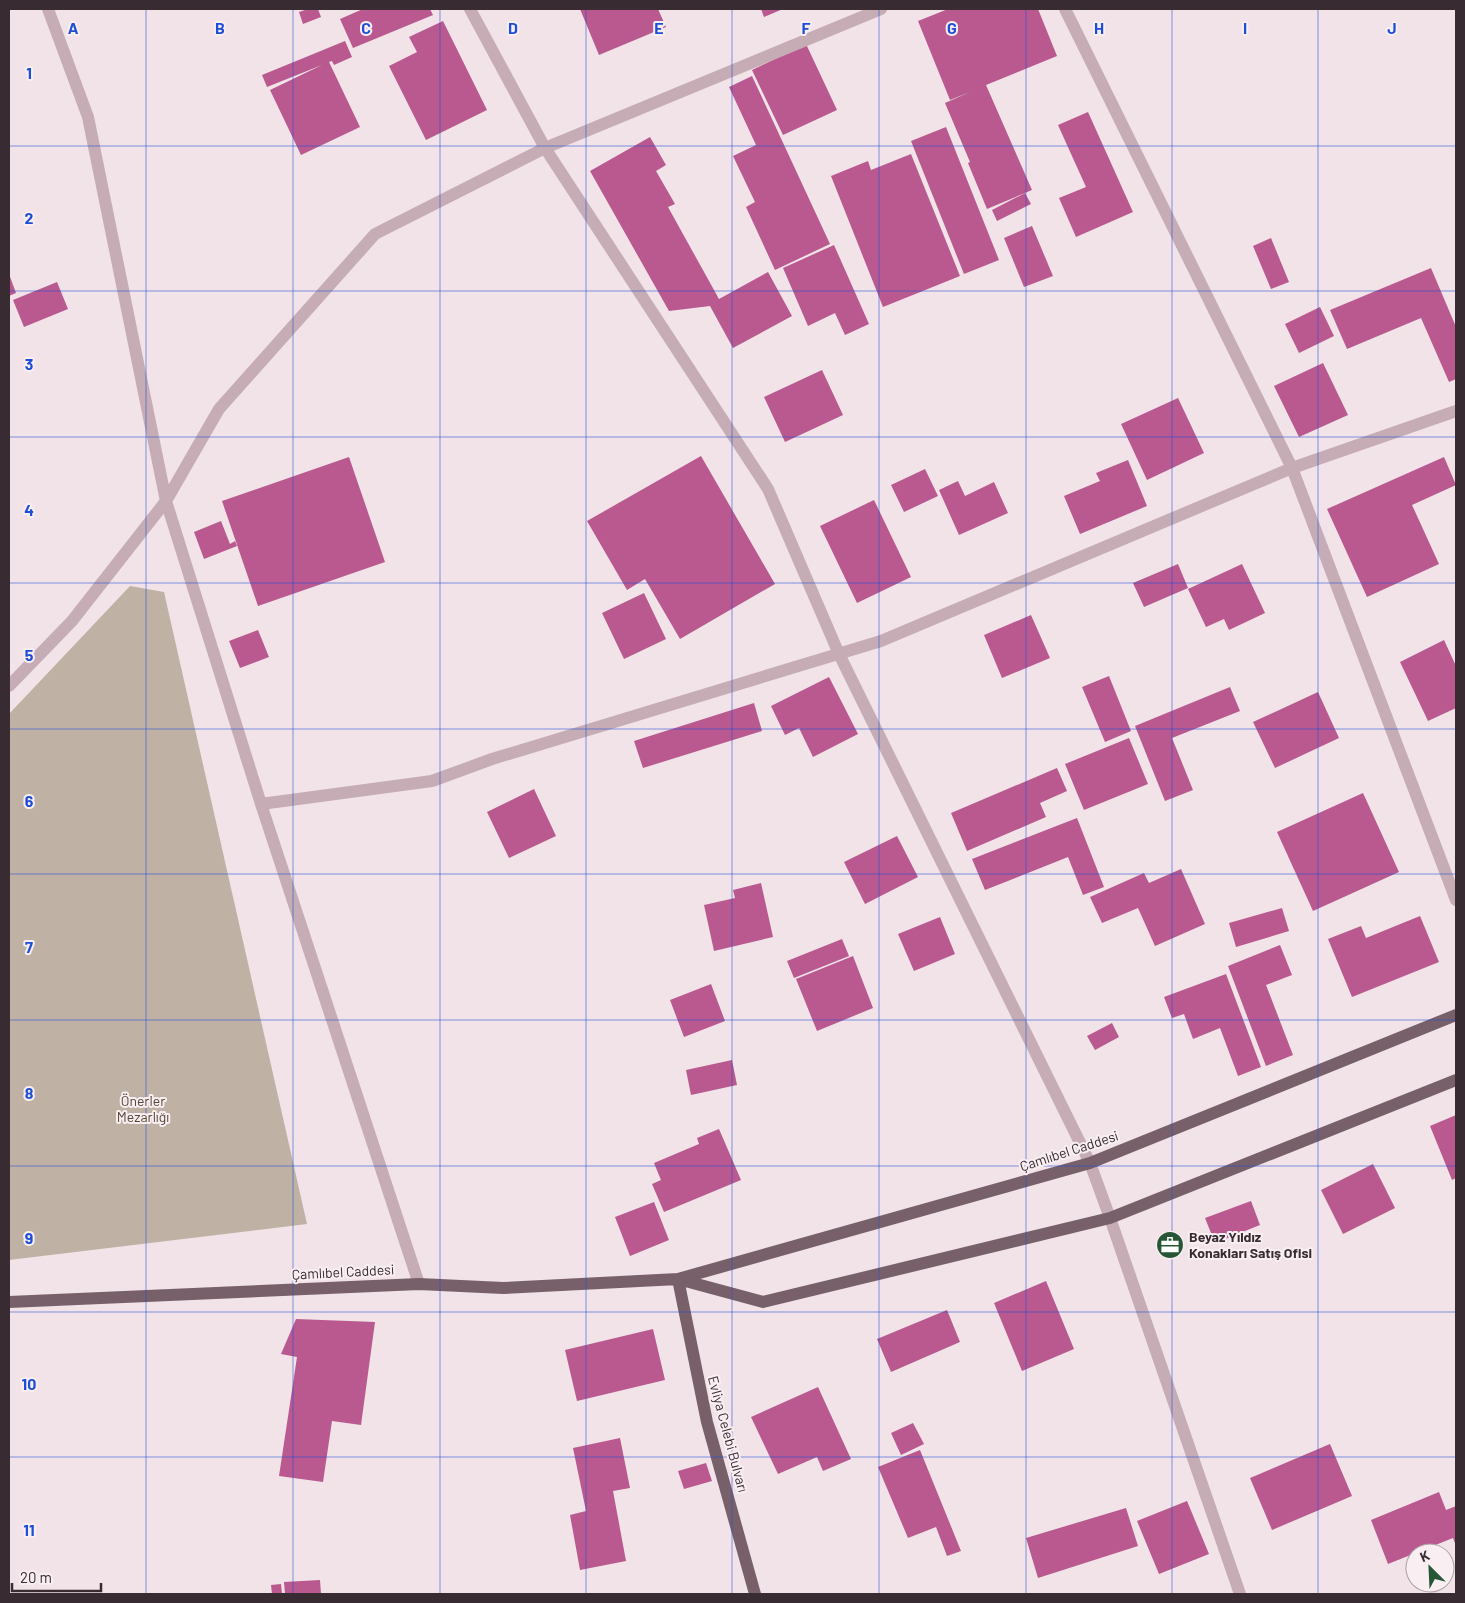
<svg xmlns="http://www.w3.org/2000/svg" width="1465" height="1603" font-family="Barlow,sans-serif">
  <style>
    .green { fill: #bfb2a4 }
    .building { fill: #b9598f }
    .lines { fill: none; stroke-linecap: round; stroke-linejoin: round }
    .minor { stroke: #c6acb5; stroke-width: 12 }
    .primary { stroke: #78606b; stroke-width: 12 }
    .grid { fill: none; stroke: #1d4ed8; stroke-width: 1; stroke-opacity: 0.55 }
    .labels { text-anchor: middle; stroke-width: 4; stroke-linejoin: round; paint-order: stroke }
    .park-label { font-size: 14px; fill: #544533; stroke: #f9eff2 }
    .street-label { font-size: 14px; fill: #382c32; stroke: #f9eff2 }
    .poi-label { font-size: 14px; font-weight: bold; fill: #382c32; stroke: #f9eff2; text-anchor: start }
    .grid-label { font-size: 16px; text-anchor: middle; font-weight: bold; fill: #1d4ed8; stroke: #f9eff2; stroke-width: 4; stroke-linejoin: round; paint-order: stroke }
  </style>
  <rect width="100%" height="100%" fill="#f1e3e7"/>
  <!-- green -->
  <path class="green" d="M 130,586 L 164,592 L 307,1224 L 9,1260 L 9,714 Z"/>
  <!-- building -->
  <path class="building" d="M 308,9 L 318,9 L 321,17 L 303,24 L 299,12 Z
    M 363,9 L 430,9 L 433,15 L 353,48 L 340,19 Z
    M 580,9 L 658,9 L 666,27 L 599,55 Z
    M 761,9 L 783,9 L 764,17 Z
    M 948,9 L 1038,9 L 1057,56 L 986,85 L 1032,190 L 987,209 L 968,163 L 970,162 L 945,103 L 970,92 L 950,100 L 918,21 Z
    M 443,21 L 487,110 L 426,140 L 389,66 L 417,52 L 409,37 Z
    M 345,41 L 352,57 L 334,65 L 332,61 L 329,62 L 360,127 L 301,155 L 270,90 L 322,65 L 267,87 L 262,75 Z
    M 806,44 L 837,110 L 783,135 L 752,70 Z
    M 752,76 L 830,244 L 775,270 L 746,207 L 755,202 L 733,156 L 756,145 L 729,87 Z
    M 1088,112 L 1133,212 L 1076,237 L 1059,198 L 1086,187 L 1058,125 Z
    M 946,127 L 999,260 L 964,274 L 911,141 Z
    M 650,137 L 666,165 L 656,171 L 675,204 L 668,207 L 719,299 L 768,272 L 792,316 L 733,348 L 710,306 L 669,311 L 590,171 Z
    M 911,154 L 960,276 L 883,307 L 831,176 L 868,161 L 871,170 Z
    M 1025,193 L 1031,204 L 997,221 L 992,210 Z
    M 1032,226 L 1053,276 L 1024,287 L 1004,238 Z
    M 1271,238 L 1289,282 L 1271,289 L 1253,246 Z
    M 834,245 L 869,324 L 845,335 L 835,313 L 808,326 L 783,268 Z
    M 1431,268 L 1456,327 L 1456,379 L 1449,382 L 1421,318 L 1347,349 L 1330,310 Z
    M 9,274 L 16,293 L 9,296 Z
    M 57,282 L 68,309 L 24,327 L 13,300 Z
    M 1320,307 L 1334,336 L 1299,353 L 1285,324 Z
    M 1323,363 L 1348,415 L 1299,437 L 1274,386 Z
    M 822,370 L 843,415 L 785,442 L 764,397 Z
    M 1178,398 L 1204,453 L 1147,480 L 1121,424 Z
    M 701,456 L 775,584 L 680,639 L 645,579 L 627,590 L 587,521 Z
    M 349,457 L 385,562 L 258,606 L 222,501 Z
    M 1444,457 L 1456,485 L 1412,505 L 1439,564 L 1367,597 L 1327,509 Z
    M 1128,460 L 1147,506 L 1080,534 L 1064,496 L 1100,481 L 1096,473 Z
    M 925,469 L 938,496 L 904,512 L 891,485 Z
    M 958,481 L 965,496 L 994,482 L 1008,513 L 959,535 L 939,490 Z
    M 874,500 L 911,577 L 857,603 L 820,526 Z
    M 221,521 L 230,544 L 235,541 L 237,546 L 204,559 L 194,532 Z
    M 1178,564 L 1188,588 L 1144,607 L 1133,583 Z
    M 1242,564 L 1265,613 L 1229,630 L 1224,619 L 1206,627 L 1188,589 Z
    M 644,593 L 666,639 L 624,659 L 602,613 Z
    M 1031,615 L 1050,658 L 1002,678 L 984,635 Z
    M 258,630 L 269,657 L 240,668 L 229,641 Z
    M 1444,640 L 1456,666 L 1456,708 L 1428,721 L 1400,662 Z
    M 1109,676 L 1131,731 L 1105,742 L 1082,687 Z
    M 829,677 L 858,734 L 813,757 L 799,728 L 785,735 L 771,706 Z
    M 1230,687 L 1240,711 L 1172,738 L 1193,790 L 1165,801 L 1135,726 Z
    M 1318,692 L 1339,738 L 1275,768 L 1253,722 Z
    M 754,703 L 762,731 L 643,768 L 634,741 Z
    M 1129,738 L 1148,784 L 1084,810 L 1065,764 Z
    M 1057,768 L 1067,791 L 1040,803 L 1046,817 L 967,851 L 951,813 Z
    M 534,789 L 556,836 L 509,858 L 487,812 Z
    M 1363,793 L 1399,872 L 1313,911 L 1277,832 Z
    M 1077,818 L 1104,887 L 1083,895 L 1068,857 L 985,890 L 972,859 Z
    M 897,836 L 918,877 L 865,904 L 844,862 Z
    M 1181,869 L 1205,924 L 1155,946 L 1138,908 L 1102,923 L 1090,897 L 1144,873 L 1149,883 Z
    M 761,883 L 773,937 L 714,951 L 704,905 L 735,898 L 733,890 Z
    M 1282,908 L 1289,931 L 1236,947 L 1229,923 Z
    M 1420,916 L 1439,962 L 1352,997 L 1328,939 L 1361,926 L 1366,938 Z
    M 940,917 L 955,954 L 914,971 L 898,934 Z
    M 842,939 L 849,956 L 794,978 L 787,961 Z
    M 1280,945 L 1292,975 L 1266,985 L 1293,1055 L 1266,1066 L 1228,966 Z
    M 853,956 L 873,1008 L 817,1031 L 796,979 Z
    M 1226,974 L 1261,1067 L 1238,1076 L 1220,1028 L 1193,1039 L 1184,1014 L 1172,1018 L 1164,997 Z
    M 711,984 L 725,1021 L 684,1037 L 670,1000 Z
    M 1112,1023 L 1119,1037 L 1095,1050 L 1087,1036 Z
    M 732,1060 L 737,1085 L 691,1095 L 686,1070 Z
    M 1456,1115 L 1456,1178 L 1452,1180 L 1430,1126 Z
    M 719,1129 L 741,1180 L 664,1212 L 652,1184 L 661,1180 L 654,1163 L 699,1144 L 697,1138 Z
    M 1373,1164 L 1395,1208 L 1343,1234 L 1321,1190 Z
    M 1251,1201 L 1260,1225 L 1215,1243 L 1205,1218 Z
    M 654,1202 L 669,1240 L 630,1256 L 615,1217 Z
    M 1046,1281 L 1074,1349 L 1022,1371 L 994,1303 Z
    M 947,1310 L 960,1342 L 891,1372 L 877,1339 Z
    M 296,1319 L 375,1322 L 361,1425 L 332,1421 L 323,1482 L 279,1476 L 297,1357 L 281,1354 Z
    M 653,1329 L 665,1380 L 577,1401 L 565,1350 Z
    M 818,1387 L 851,1459 L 823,1471 L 817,1457 L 778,1474 L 751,1417 Z
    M 913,1423 L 924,1444 L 901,1455 L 891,1433 Z
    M 620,1438 L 630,1488 L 613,1491 L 626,1561 L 580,1570 L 570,1515 L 586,1511 L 573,1448 Z
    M 1330,1444 L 1352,1496 L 1272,1530 L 1250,1478 Z
    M 920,1450 L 961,1551 L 947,1556 L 936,1527 L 908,1538 L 878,1467 Z
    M 706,1463 L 712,1481 L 684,1489 L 678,1471 Z
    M 1439,1492 L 1446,1510 L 1456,1506 L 1456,1546 L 1453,1538 L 1388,1564 L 1371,1520 Z
    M 1187,1501 L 1209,1554 L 1159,1574 L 1137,1521 Z
    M 1126,1508 L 1138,1546 L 1038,1578 L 1026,1538 Z
    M 320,1580 L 321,1594 L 285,1594 L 284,1582 Z
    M 281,1584 L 282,1594 L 272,1594 L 271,1585 Z"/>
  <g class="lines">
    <!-- minor -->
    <path class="minor" d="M 48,9 L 88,117 L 166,501 L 261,804 L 419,1284
      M 470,9 L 545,148 L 768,489 L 839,654 L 1090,1163 L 1110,1218 L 1240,1594
      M 1065,9 L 1292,468 L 1456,900
      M 9,686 L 72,621 L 166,501 L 219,409 L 375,234 L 545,148 L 881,9
      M 261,804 L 432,781 L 492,759 L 881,641 L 1292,468 L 1456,411"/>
    <!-- primary -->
    <path class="primary" d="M 678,1279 L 763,1302 L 1110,1218 L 1456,1080
      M 678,1279 L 707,1422 L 755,1594
      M 9,1302 L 419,1284 L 503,1288 L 678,1279 L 1090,1163 L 1456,1015"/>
  </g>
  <!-- grid -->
  <path class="grid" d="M 146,9 L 146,1594M 293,9 L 293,1594M 440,9 L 440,1594M 586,9 L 586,1594M 732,9 L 732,1594M 879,9 L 879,1594M 1026,9 L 1026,1594M 1172,9 L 1172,1594M 1318,9 L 1318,1594M 9,146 L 1456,146M 9,291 L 1456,291M 9,437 L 1456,437M 9,583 L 1456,583M 9,729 L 1456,729M 9,874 L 1456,874M 9,1020 L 1456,1020M 9,1166 L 1456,1166M 9,1312 L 1456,1312M 9,1457 L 1456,1457"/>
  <!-- icons -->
  <defs>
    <g id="office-disc" transform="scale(1.4375)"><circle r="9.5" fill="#265633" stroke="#f9eff2"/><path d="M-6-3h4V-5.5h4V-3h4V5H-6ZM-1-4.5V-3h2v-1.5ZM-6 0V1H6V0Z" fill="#fff"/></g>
  </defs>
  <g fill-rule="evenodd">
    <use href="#office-disc" x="1170" y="1245"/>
  </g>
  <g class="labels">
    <!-- park labels -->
    <g class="park-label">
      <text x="143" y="1106">Önerler<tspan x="143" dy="16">Mezarlığı</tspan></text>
    </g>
    <!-- street labels -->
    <g class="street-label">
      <text transform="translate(1069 1151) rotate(-18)" y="5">Çamlıbel Caddesi</text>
      <text transform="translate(343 1272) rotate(-3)" y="5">Çamlıbel Caddesi</text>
      <text transform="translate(728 1434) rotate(75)" y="5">Evliya Celebi Bulvarı</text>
    </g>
    <!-- poi labels -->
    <g class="poi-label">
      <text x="1189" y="1242">Beyaz Yıldız<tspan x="1189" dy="16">Konakları Satış Ofisi</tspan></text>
    </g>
  </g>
  <g class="grid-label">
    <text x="73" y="34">A</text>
    <text x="220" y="34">B</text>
    <text x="366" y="34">C</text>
    <text x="513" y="34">D</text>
    <text x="659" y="34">E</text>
    <text x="806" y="34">F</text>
    <text x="952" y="34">G</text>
    <text x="1099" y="34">H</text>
    <text x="1245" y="34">I</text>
    <text x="1392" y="34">J</text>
    <text x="29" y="79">1</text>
    <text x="29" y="224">2</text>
    <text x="29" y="370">3</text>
    <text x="29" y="516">4</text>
    <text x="29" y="661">5</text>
    <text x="29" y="807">6</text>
    <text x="29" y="953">7</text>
    <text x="29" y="1099">8</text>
    <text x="29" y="1244">9</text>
    <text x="29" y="1390">10</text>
    <text x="29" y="1536">11</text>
  </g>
  <!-- border -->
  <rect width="1465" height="1603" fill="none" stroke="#382c32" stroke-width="20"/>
  <!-- north arrow -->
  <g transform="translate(1430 1568) rotate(336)"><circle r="24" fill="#f9eff2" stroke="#aca1a5"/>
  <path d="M0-4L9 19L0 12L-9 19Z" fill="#265633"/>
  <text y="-8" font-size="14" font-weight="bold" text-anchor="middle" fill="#382c32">K</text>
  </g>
  <!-- scale -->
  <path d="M12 1583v8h89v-8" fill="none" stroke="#382c32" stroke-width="2.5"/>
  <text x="20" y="1583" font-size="15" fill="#382c32" stroke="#f9eff2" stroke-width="4" paint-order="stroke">20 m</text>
</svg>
